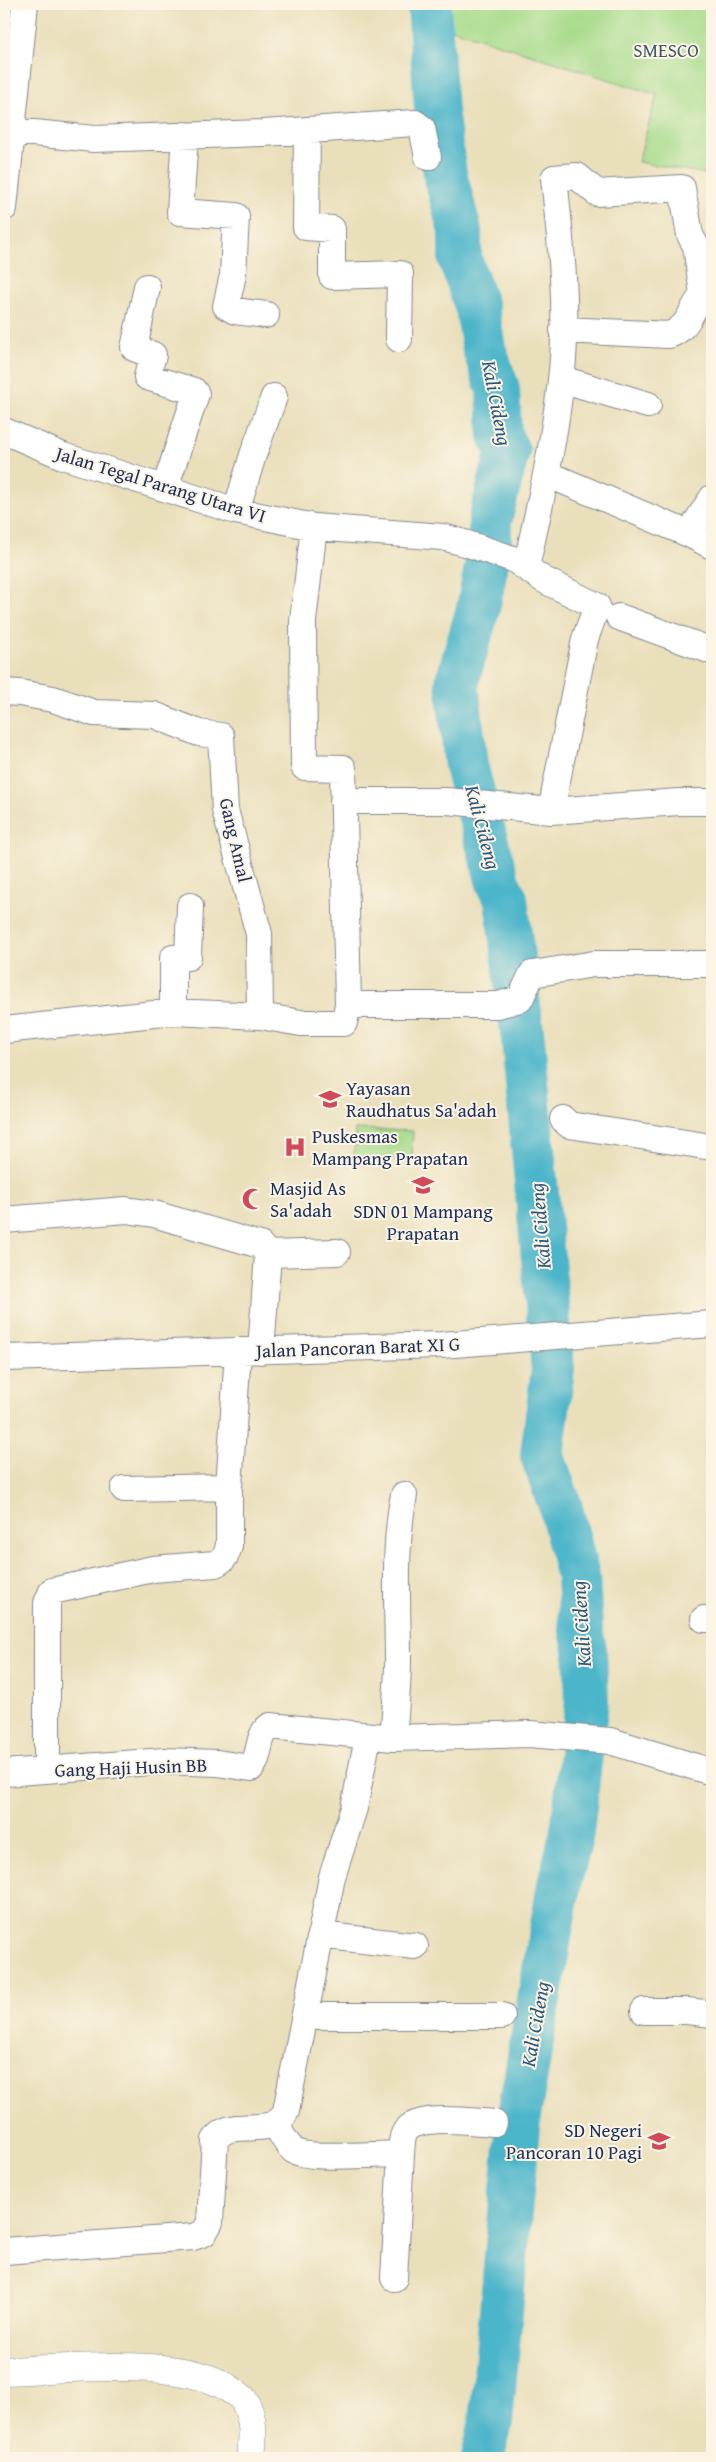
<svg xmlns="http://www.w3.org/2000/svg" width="716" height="2462" font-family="'Gentium Book Plus',serif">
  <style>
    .green { fill: #a8dc8c; stroke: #628675 }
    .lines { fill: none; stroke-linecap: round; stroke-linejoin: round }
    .river { stroke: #4cb5ca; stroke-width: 44 }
    .minor-casing { stroke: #82878c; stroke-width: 28 }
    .tertiary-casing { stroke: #82878c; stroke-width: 29 }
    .minor { stroke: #fff; stroke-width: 26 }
    .tertiary { stroke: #fff; stroke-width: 28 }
    .labels { text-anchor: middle; stroke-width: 4; stroke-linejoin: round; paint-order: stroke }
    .park-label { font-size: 19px; fill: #3e5a6a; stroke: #fcf5e5 }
    .street-label { font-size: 19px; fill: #1b2f5e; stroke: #fcf5e5 }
    .poi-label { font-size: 19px; fill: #1b2f5e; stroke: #fcf5e5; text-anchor: start }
    .water-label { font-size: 20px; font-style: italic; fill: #2a577e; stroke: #fcf5e5 }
  </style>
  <rect width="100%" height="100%" fill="#fcf5e5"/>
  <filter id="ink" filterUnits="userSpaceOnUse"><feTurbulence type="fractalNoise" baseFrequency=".02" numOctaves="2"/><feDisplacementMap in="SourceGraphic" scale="10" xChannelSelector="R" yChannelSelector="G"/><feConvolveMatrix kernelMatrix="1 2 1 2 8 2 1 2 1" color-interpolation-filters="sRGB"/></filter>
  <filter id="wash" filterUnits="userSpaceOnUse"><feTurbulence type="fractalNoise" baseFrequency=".0096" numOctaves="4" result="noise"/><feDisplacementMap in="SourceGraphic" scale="20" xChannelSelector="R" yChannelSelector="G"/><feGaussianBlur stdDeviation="1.12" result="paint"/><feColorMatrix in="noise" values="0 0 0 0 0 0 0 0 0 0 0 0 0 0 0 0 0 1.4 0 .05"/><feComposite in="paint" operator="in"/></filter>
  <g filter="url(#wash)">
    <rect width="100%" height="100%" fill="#eadfbb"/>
    <!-- green -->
    <path class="green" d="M 442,4 L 712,4 L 712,175 L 638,162 L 657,95 L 439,25 Z
      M 355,1129 L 413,1131 L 412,1159 L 354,1158 Z"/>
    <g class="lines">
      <!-- river -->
      <path class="river" d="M 429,4 L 436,110 L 445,174 L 460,231 L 460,259 L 477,308 L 484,349 L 498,389 L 500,436 L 508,451 L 490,520 L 490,546 L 478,609 L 457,682 L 466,766 L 498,883 L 506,899 L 523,1040 L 553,1369 L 542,1455 L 560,1505 L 578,1576 L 581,1630 L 585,1650 L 587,1701 L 572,1832 L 559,1885 L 519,2115 L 491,2421 L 483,2458"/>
    </g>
  </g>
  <g filter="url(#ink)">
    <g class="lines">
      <!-- minor casing -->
      <g class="minor-casing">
        <path id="minor" d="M 4,130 L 94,139 L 263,133 L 415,123 L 422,128 L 428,157
          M 307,130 L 306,227 L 332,229 L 332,276 L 400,274 L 399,339
          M 185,135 L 180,212 L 236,216 L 233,275 L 226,306 L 235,311 L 266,315
          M 4,208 L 25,4
          M 147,287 L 134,348 L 153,355 L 147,377 L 194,391 L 196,394 L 165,488
          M 563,330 L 669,335 C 695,326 689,300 712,290
          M 561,379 L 648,405
          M 4,431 L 63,456 L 236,511 L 314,527 L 443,537 L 468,544 L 513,559 L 544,580 L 597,606 L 585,639 L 551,811
          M 547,474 L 689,534 L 712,546
          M 236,511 L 253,455 L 274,397
          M 314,527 L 303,621 L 304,767 L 343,768 L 348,1005
          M 689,534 L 712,498
          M 526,567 C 540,505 554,443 561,380 C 569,313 561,244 554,178 L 577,176 L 597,193 L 682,188 L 690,235 L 696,246 L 703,294
          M 619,617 L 712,651
          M 4,692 L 20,693 L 53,699 L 94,713 L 154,715 L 199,733 L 221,736 L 225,810 L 259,934 L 260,1016
          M 343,801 L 447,801 L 551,811 L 679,802 L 712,802
          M 173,1012 L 173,958 L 188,957 L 190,906
          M 4,1030 L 173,1012 L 260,1016 L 301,1023 L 344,1023 L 348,1005 L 498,1005 L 520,999 L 532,974 L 594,964 L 712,964
          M 563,1119 L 569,1125 L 712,1147
          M 4,1220 L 126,1210 L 154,1214 L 260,1245 L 268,1254
          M 268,1254 L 337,1252
          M 261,1351 L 268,1254
          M 4,1358 L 441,1345 L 712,1324
          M 124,1489 L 229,1487
          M 704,1619 L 712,1619
          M 393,1738 C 395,1712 398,1686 398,1661 C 398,1605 393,1550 404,1495
          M 47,1770 L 47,1603 L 52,1591 L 153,1569 L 215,1564 C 224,1560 226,1556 229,1546 L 229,1487 L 238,1352
          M 4,1773 L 164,1761 L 217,1763 L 251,1768 C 261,1757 257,1734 270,1726 L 393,1738 L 530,1734 L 610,1741 L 712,1772
          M 320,1935 L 415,1946
          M 644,2011 L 687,2011 L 712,2014
          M 305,2016 L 502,2016
          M 276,2124 C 281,2133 285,2143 293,2150 C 305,2160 381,2154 401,2154 C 402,2148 401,2140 404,2134 C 412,2112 475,2122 494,2123
          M 4,2251 L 193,2237 L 204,2233 L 210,2222 L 215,2140 C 231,2114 272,2142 286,2111 L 332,1877 L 354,1808 L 368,1737
          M 394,2278 L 401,2154"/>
      </g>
      <!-- tertiary casing -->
      <g class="tertiary-casing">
        <path id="tertiary" d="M 4,2371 C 63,2370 183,2355 231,2390 C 235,2393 241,2396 243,2399 C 255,2417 253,2439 251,2458"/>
      </g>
      <!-- minor -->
      <use href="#minor" class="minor"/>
      <!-- tertiary -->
      <use href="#tertiary" class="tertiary"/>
    </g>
  </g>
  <!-- icons -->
  <defs>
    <g id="school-bare" transform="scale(1.725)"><path d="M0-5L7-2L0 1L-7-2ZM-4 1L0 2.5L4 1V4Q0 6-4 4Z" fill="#d1495b" stroke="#fcf5e5" stroke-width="2.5" paint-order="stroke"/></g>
    <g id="hospital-bare" transform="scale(1.725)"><path d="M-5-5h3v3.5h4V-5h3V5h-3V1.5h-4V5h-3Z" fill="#d1495b" stroke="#fcf5e5" stroke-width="2.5" paint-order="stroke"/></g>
    <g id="mosque-bare" transform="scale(1.725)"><path d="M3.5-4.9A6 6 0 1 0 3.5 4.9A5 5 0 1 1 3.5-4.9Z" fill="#d1495b" stroke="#fcf5e5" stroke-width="2.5" paint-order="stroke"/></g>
  </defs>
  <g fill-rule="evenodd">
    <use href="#school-bare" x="330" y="1099"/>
    <use href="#hospital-bare" x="295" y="1147"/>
    <use href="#school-bare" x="423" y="1185"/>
    <use href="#mosque-bare" x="253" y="1199"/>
    <use href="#school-bare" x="659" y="2141"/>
  </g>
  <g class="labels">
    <!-- park labels -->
    <g class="park-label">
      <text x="666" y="57">SMESCO</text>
    </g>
    <!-- street labels -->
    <g class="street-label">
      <text transform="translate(161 484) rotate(17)" y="7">Jalan Tegal Parang Utara VI</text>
      <text transform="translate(236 840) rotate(77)" y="7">Gang Amal</text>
      <text transform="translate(358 1347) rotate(-2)" y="7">Jalan Pancoran Barat XI G</text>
      <text transform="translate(131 1767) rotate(-2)" y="7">Gang Haji Husin BB</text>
    </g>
    <!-- poi labels -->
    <g class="poi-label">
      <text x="346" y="1095">Yayasan<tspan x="346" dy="22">Raudhatus Sa'adah</tspan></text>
      <text x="312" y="1143">Puskesmas<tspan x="312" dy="22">Mampang Prapatan</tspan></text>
      <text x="270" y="1195">Masjid As<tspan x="270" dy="22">Sa'adah</tspan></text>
      <text x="423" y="1218" text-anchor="middle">SDN 01 Mampang<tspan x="423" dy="22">Prapatan</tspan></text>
      <text x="642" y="2137" text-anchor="end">SD Negeri<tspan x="642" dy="22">Pancoran 10 Pagi</tspan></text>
    </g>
    <!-- water labels -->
    <g class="water-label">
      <text transform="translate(497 403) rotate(79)" y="7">Kali Cideng</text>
      <text transform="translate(483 827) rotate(75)" y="7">Kali Cideng</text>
      <text transform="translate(540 1226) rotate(-95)" y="7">Kali Cideng</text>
      <text transform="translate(581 1624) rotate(-94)" y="7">Kali Cideng</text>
      <text transform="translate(535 2024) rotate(-80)" y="7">Kali Cideng</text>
    </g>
  </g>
  <!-- margin -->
  <rect width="716" height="2462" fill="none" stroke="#fcf5e5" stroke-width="20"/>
</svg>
